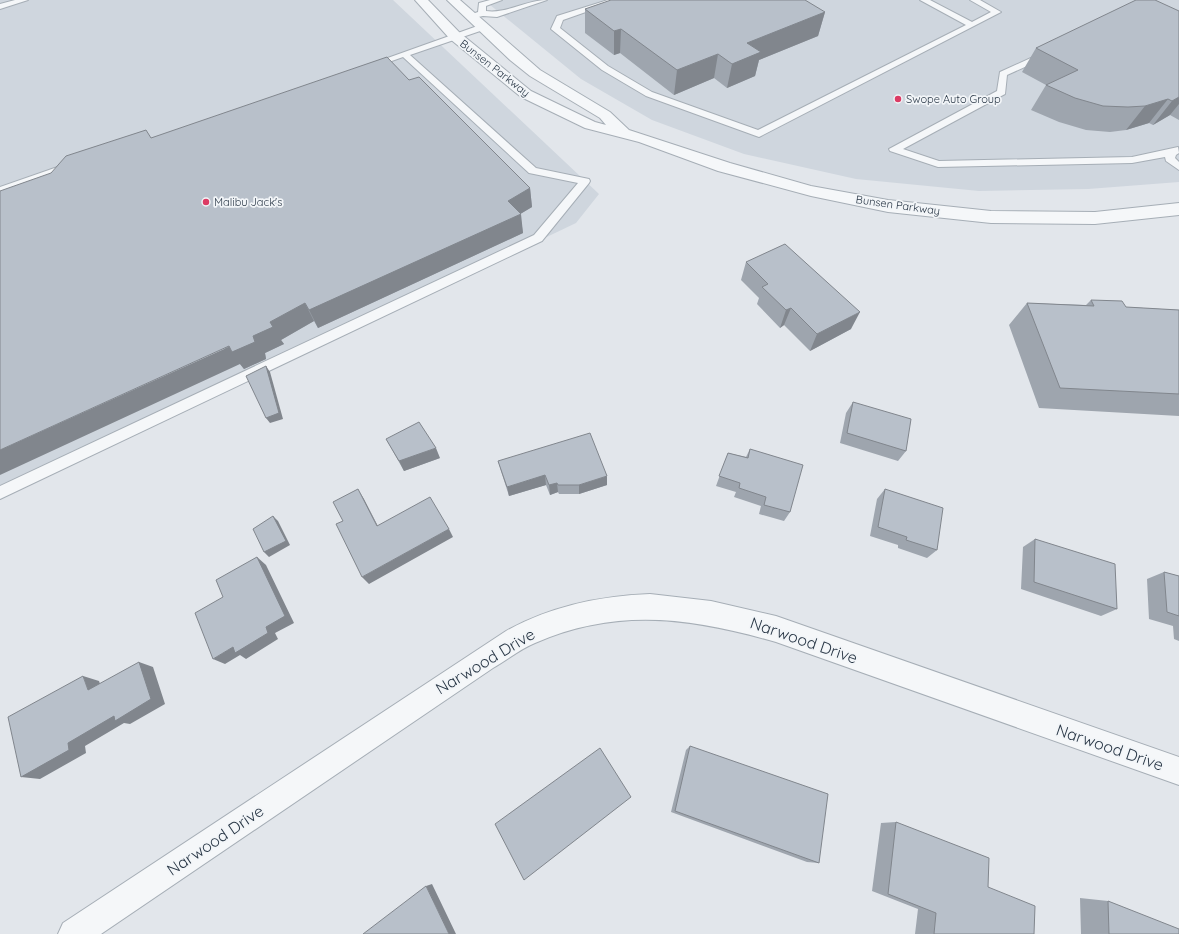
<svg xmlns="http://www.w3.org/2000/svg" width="1179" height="934" font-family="Quicksand,sans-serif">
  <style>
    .built { fill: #cfd6de }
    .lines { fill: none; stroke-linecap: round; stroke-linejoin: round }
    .service-casing { stroke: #a6aeb6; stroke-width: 2 }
    .minor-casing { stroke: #a6aeb6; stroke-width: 2 }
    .tertiary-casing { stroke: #a6aeb6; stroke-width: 2 }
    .service { fill: #f5f7f9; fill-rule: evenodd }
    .minor { fill: #f5f7f9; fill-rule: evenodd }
    .tertiary { fill: #f5f7f9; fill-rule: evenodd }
    .wall { fill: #9ea5ae }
    .shaded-wall { fill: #81868d }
    .building { fill: #b8c0ca; stroke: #81868d }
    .poi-dot { fill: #dc3b64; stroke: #f2f5f8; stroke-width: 1.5 }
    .labels { text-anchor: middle; stroke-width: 3.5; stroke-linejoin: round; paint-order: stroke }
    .far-street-label { font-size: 11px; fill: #283645; stroke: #f2f5f8 }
    .far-poi-label { font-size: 11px; fill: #283645; stroke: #f2f5f8; text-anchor: start }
    .near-street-label { font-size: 16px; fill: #283645; stroke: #f2f5f8 }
  </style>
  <rect width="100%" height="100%" fill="#e2e6eb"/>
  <!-- built -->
  <path class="built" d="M 0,0 L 393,0 L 599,194 L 576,223 L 0,499 Z
    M 484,0 L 1179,0 L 1179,182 L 1088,189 L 979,191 L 856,179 L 744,154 L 652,120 L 581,79 Z"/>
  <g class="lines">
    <!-- service casing -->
    <g class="service-casing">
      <path id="service" d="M 15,0 L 28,0 L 0,9 L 0,4 Z
        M 490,0 L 502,0 L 486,6 L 486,11 C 507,14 526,0 547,0 L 497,17 L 483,16 L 469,19 L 469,15 L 478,12 L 479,3 Z
        M 608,0 L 620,0 L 563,20 L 560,28 L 608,66 L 652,92 L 758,130 L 966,25 L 920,0 L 930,0 L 972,22 L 991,12 L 970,0 L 980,0 L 1001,12 L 759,137 L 646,96 L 602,70 L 551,29 L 557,16 Z
        M 483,24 L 487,27 L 486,29 L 410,55 L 536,168 L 589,179 L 590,181 L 589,183 L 542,241 L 0,499 L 0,486 L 534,235 L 578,183 L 529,173 L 403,57 L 372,68 L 368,65 Z
        M 1044,52 L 1048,55 L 1047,57 L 1007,75 L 1005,94 L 903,149 L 939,161 L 1132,157 L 1178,147 L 1179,153 L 1176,155 L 1175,158 L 1179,162 L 1179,170 L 1166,161 L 1165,157 L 1132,163 L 938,167 L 890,151 L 889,149 L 997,91 L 1000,72 Z
        M 69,163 L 74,166 L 73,168 L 0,194 L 0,187 Z"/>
    </g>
    <!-- minor casing -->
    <g class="minor-casing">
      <path id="minor" d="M 650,594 L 711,601 L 776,616 L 1179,757 L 1179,785 L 776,642 C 692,618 618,607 535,643 C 520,649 507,660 493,668 L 101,934 L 58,934 L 63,923 L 506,631 C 551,606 600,596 650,594 Z"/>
    </g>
    <!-- tertiary casing -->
    <g class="tertiary-casing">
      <path id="tertiary" d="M 415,0 L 428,0 L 460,33 L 531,91 L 595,122 L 606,125 L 600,118 L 530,76 L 510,60 L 447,0 L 460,0 L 540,70 L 610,112 L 629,130 L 730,163 L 811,186 L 888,200 L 991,211 L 1095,212 L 1179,203 L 1179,215 L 1095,224 L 991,223 L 888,212 L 811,196 L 718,171 L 639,142 L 585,128 L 521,97 L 450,39 Z"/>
    </g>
    <!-- service -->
    <use href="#service" class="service"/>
    <!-- minor -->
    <use href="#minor" class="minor"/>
    <!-- tertiary -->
    <use href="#tertiary" class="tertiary"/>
  </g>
  <!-- wall -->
  <path class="wall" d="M 585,9 L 825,12 L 818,36 L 759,60 L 755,76 L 727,88 L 714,78 L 674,95 L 620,53 L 614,55 L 585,33 Z
    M 1179,11 L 1179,120 L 1170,115 L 1153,125 L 1149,123 L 1126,130 L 1110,132 L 1086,130 L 1059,122 L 1031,110 L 1046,85 L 1022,72 L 1036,48 Z
    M 409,80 L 530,188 L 532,207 L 520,214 L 523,233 L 318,328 L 314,321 L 281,340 L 284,344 L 265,353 L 266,359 L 244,369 L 240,364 L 51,173 L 151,138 Z
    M 746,262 L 851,329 L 810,351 L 784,325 L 780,328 L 757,304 L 759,298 L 741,280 Z
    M 1091,300 L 1126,307 L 1179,310 L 1179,416 L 1039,408 L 1009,325 L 1027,303 L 1086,305 Z
    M 853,402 L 906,451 L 898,461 L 840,443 L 846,413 Z
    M 386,439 L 440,458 L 404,471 Z
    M 750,449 L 790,512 L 784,521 L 759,514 L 761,506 L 734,497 L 736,492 L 716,486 L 728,453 L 746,457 Z
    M 498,461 L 607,485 L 579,494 L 559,494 L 558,492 L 550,495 L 546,485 L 509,496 L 501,471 Z
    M 885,489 L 937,550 L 927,558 L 898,548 L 898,545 L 870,536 L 877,499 Z
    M 1035,539 L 1117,609 L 1101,616 L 1021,589 L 1023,547 Z
    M 1164,572 L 1179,576 L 1179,641 L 1174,639 L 1173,626 L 1149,619 L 1147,579 Z
    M 690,746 L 819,863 L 807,862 L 671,812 L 686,750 Z
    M 896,822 L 988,887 L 1034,934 L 915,934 L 918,909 L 872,891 L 881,823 Z
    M 1080,898 L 1108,901 L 1179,934 L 1081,934 Z"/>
  <!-- shaded-wall -->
  <path class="shaded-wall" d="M 825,12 L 818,36 L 759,60 L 755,76 L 727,88 L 732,64 L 747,43 Z
    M 621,29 L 620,53 L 614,55 L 614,31 Z
    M 718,54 L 714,78 L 674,95 L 677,70 Z
    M 1179,97 L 1179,104 L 1170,115 L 1153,125 L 1172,101 Z
    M 1168,99 L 1149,123 L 1126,130 L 1145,106 Z
    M 530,188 L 532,207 L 517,216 L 521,214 L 523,233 L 318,328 L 309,310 L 508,201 Z
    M 305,303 L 314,321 L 281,340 L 284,344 L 265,353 L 266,359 L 244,369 L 240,364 L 0,475 L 0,450 L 253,336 L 270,322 Z
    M 791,308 L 784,325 L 780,328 L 786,310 Z
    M 860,312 L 851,329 L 810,351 L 817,334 Z
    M 266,366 L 270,372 L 283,419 L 270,423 L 266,418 Z
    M 436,448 L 440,458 L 404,471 L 399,461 Z
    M 545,475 L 546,485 L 509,496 L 507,487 Z
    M 607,476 L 607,485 L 579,494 L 579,485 Z
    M 557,483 L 558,492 L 550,495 L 549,485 Z
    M 358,489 L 364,499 L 382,534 L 377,526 Z
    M 273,516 L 278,521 L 290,545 L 269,557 L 264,552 Z
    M 449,529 L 453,537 L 369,584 L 362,577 Z
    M 257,557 L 266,565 L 294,623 L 275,633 L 278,639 L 246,659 L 240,655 L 225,664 L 213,659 L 266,627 Z
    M 139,662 L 153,667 L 165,704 L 130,724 L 124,723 L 85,746 L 86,753 L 40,779 L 21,777 L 68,743 Z
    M 83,676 L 99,681 L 104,695 L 88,690 Z
    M 432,884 L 456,934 L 449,934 L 426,886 Z"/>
  <!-- building -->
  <path class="building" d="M 611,0 L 805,0 L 825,12 L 747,43 L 761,52 L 732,64 L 718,54 L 677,70 L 621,29 L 614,31 L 585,9 Z
    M 1136,0 L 1155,0 L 1179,11 L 1179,97 L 1172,101 L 1168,99 L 1145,106 L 1128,107 L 1103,106 L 1075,98 L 1046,85 L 1078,70 L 1036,48 Z
    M 387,57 L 409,80 L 419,77 L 530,188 L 508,201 L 521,214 L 309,310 L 305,303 L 270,322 L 273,327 L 253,336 L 255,342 L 232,352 L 229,346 L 0,450 L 0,191 L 51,173 L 66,156 L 146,130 L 151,138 Z
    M 785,244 L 860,312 L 817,334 L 791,308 L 786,310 L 762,287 L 768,284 L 746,262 Z
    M 1091,300 L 1122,301 L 1126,307 L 1179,310 L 1179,394 L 1060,388 L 1027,303 L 1094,306 Z
    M 266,366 L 279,413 L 266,418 L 246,376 Z
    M 853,402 L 911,419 L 906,451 L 847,433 Z
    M 419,422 L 436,448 L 399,461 L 386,439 Z
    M 590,433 L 607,476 L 579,485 L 558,485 L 557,483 L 549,485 L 545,475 L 507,487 L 498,461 Z
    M 750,449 L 803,465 L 790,512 L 764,505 L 766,497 L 739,488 L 740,483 L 719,476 L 728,453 L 748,458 Z
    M 358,489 L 377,526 L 430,497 L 449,529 L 362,577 L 336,524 L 343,521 L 333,502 Z
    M 885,489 L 943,508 L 937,550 L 906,540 L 907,537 L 878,527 Z
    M 273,516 L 286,541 L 264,552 L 253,529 Z
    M 1035,539 L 1115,564 L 1117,609 L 1034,582 Z
    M 257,557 L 285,616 L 266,627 L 268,633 L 235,653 L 233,647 L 213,659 L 195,613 L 223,597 L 216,580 Z
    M 1164,572 L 1179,576 L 1179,616 L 1167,612 Z
    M 139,662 L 151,699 L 115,721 L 114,716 L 68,743 L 69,750 L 21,777 L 8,717 L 83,676 L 88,690 Z
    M 690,746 L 828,794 L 819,863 L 675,811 Z
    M 600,748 L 631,797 L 524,880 L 495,824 Z
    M 896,822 L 989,858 L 988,887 L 1035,906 L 1034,934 L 934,934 L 936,913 L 888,894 Z
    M 426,886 L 449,934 L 363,934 Z
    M 1108,901 L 1179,929 L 1179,934 L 1109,934 Z"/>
  <!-- markers -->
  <g class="poi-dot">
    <circle cx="898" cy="99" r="4"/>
    <circle cx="206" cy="202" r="4"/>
  </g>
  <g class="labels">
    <!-- far-street labels -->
    <g class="far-street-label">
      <text transform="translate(495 68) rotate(38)" y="4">Bunsen Parkway</text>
      <text transform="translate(898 205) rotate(8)" y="4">Bunsen Parkway</text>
    </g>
    <!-- far-poi labels -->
    <g class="far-poi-label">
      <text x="906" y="103">Swope Auto Group</text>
      <text x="214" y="206">Malibu Jack's</text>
    </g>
    <!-- near-street labels -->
    <g class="near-street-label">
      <text transform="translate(804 640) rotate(19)" y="6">Narwood Drive</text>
      <text transform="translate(485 661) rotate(-31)" y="6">Narwood Drive</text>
      <text transform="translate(1110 747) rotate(19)" y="6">Narwood Drive</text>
      <text transform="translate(215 840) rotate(-34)" y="6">Narwood Drive</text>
    </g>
  </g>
</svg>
